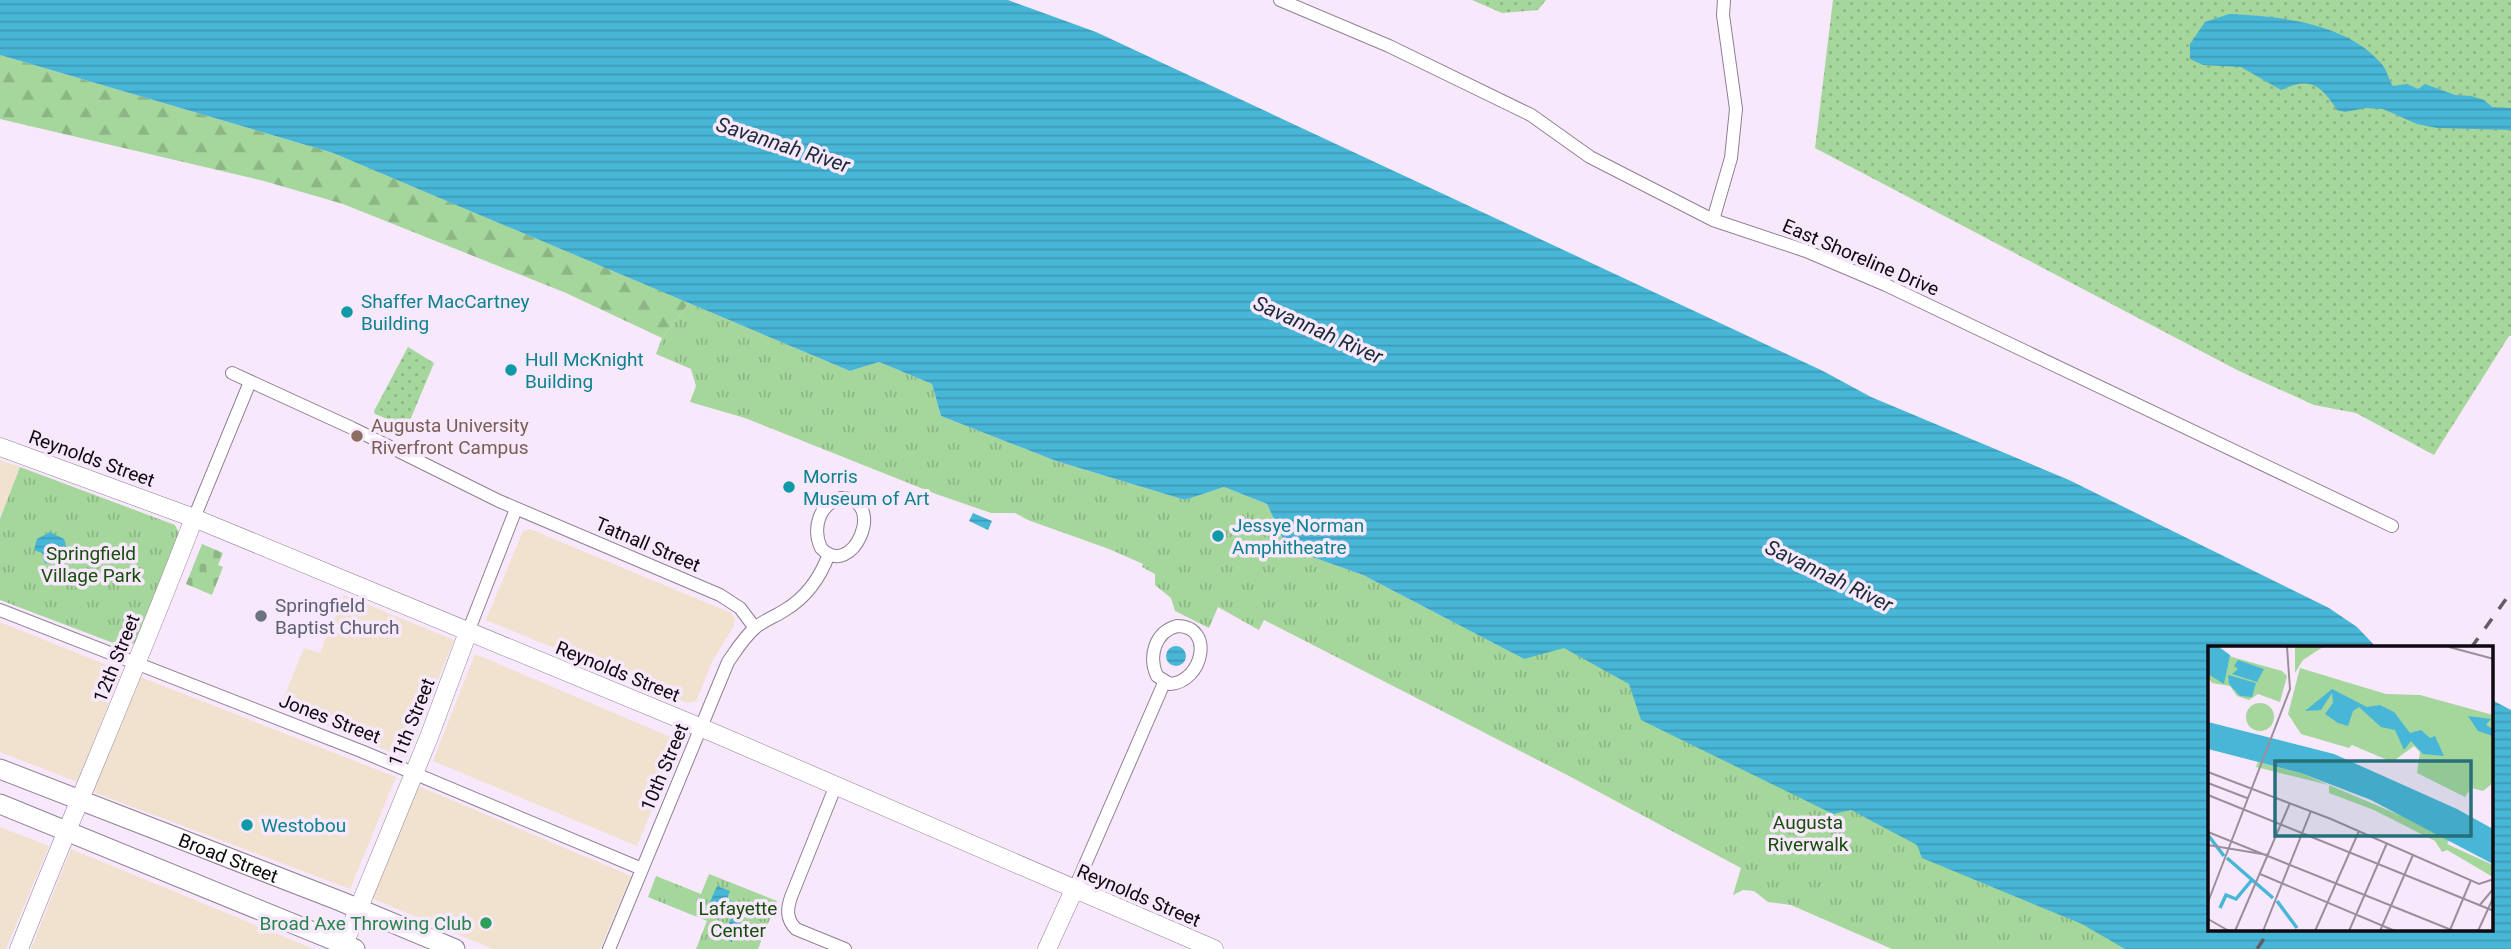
<svg xmlns="http://www.w3.org/2000/svg" width="2511" height="949" font-family="Roboto,sans-serif">
  <style>
    .commercial { fill: #f0e2cf }
    .grass { fill: url(#grass-dots) }
    .forest { fill: url(#forest-firs) }
    .cemetery { fill: url(#cemetery-stones) }
    .park { fill: url(#park-tufts) }
    .water { fill: url(#water-rules) }
    .lines { fill: none; stroke-linecap: round; stroke-linejoin: round }
    .street-casing { stroke: #8f8093; stroke-width: 14 }
    .secondary-casing { stroke: #8f8093; stroke-width: 19 }
    .primary-casing { stroke: #8f8093; stroke-width: 21 }
    .street { stroke: #fff; stroke-width: 12 }
    .secondary { stroke: #fff; stroke-width: 18 }
    .primary { stroke: #fff; stroke-width: 19 }
    .rail { stroke: #665c68; stroke-width: 3.5; stroke-dasharray: 12 12; stroke-linecap: butt }
    .culture-dot { fill: #0f9aa8; stroke: #f8e8fc; stroke-width: 2.5 }
    .education-dot { fill: #8d6e63; stroke: #f8e8fc; stroke-width: 2.5 }
    .worship-dot { fill: #6b7280; stroke: #f8e8fc; stroke-width: 2.5 }
    .leisure-dot { fill: #2e9e5b; stroke: #f8e8fc; stroke-width: 2.5 }
    .labels { text-anchor: middle; stroke-width: 7; stroke-linejoin: round; paint-order: stroke }
    .street-label { font-size: 19px; fill: #0f0a10; stroke: #f8e8fc }
    .culture-label { font-size: 19px; fill: #0d838f; stroke: #f8e8fc; text-anchor: start }
    .education-label { font-size: 19px; fill: #785e54; stroke: #f8e8fc; text-anchor: start }
    .park-label { font-size: 19px; fill: #174e0c; stroke: #f8e8fc }
    .worship-label { font-size: 19px; fill: #5b616d; stroke: #f8e8fc; text-anchor: start }
    .leisure-label { font-size: 19px; fill: #27864d; stroke: #f8e8fc; text-anchor: end }
    .water-label { font-size: 21px; font-style: italic; fill: #1a2d34; stroke: #f8e8fc }
    .inset-river { fill: none; stroke: #48b6d7; stroke-width: 3.5 }
    .inset-road { fill: none; stroke: #9b8f9e; stroke-width: 2 }
    .view { fill: #276f7a; fill-opacity: 0.15; stroke: #276f7a; stroke-width: 3.5 }
    .inset-edge { fill: none; stroke: #0f0a10; stroke-width: 3.5 }
  </style>
  <defs>
    <pattern id="grass-dots" width="8" height="8" patternUnits="userSpaceOnUse" patternTransform="scale(1.75)"><rect width="8" height="8" fill="#a5d69c"/><path d="M2 2h.1M6 6h.1" fill="none" stroke="#8db685" stroke-width="1.8" stroke-linecap="round"/></pattern>
    <pattern id="forest-firs" width="22" height="20" patternUnits="userSpaceOnUse" patternTransform="scale(1.75)"><rect width="22" height="20" fill="#a5d69c"/><path d="M5 1l3.5 6h-7zM16 11l3.5 6h-7z" fill="#8db685"/></pattern>
    <pattern id="cemetery-stones" width="16" height="16" patternUnits="userSpaceOnUse" patternTransform="scale(1.75)"><rect width="16" height="16" fill="#a5d69c"/><path d="M2 7V4a2 2 0 0 1 4 0v3zM10 15v-3a2 2 0 0 1 4 0v3z" fill="#8db685"/></pattern>
    <pattern id="park-tufts" width="24" height="20" patternUnits="userSpaceOnUse" patternTransform="scale(1.75)"><rect width="24" height="20" fill="#a5d69c"/><path d="M3 7l-1-3M5 7V3M7 7l1-3M15 17l-1-3M17 17v-4M19 17l1-3" fill="none" stroke="#8db685"/></pattern>
    <pattern id="water-rules" width="6" height="5" patternUnits="userSpaceOnUse" patternTransform="scale(1.75)"><rect width="6" height="5" fill="#48b6d7"/><path d="M0 2.5h6" fill="none" stroke="#3e9bb8"/></pattern>
  </defs>
  <rect width="100%" height="100%" fill="#f8e8fc"/>
  <!-- commercial -->
  <path class="commercial" d="M 0,460 L 20,467 L 0,519 Z
    M 530,529 L 731,613 L 735,619 L 734,626 L 713,660 L 696,701 L 687,703 L 486,620 L 523,531 Z
    M 344,595 L 454,640 L 406,758 L 280,707 L 304,648 L 320,653 Z
    M 0,622 L 122,671 L 77,782 L 0,752 Z
    M 475,654 L 680,741 L 637,846 L 433,761 Z
    M 138,676 L 396,777 L 350,889 L 93,792 Z
    M 418,786 L 631,876 L 600,949 L 493,949 L 369,897 Z
    M 0,827 L 49,846 L 6,949 L 0,949 Z
    M 71,849 L 314,949 L 31,949 Z"/>
  <!-- grass -->
  <path class="grass" d="M 1472,0 L 1546,0 L 1538,10 L 1502,13 Z
    M 1833,0 L 2511,0 L 2511,336 L 2509,336 L 2434,455 L 2356,413 L 2314,405 L 2239,371 L 1815,148 Z
    M 408,347 L 434,363 L 408,425 L 404,426 L 375,414 L 374,411 Z"/>
  <!-- forest -->
  <path class="forest" d="M 0,55 L 333,153 L 689,303 L 662,338 L 566,293 L 343,204 L 264,181 L 0,119 Z"/>
  <!-- cemetery -->
  <path class="cemetery" d="M 202,544 L 223,553 L 218,565 L 223,567 L 212,595 L 186,584 Z"/>
  <!-- park -->
  <path class="park" d="M 689,303 L 850,371 L 879,362 L 932,384 L 941,416 L 1056,461 L 1185,500 L 1224,487 L 1267,504 L 1287,548 L 1363,575 L 1524,659 L 1555,625 L 2223,949 L 1892,949 L 1791,905 L 1768,902 L 1754,891 L 1743,890 L 1733,895 L 1741,868 L 1569,776 L 1264,620 L 1259,630 L 1218,607 L 1209,628 L 1175,611 L 1171,598 L 1155,585 L 1155,574 L 1142,567 L 1143,564 L 1109,549 L 1028,520 L 1015,513 L 991,513 L 936,494 L 745,418 L 690,402 L 696,386 L 691,369 L 656,354 L 662,338 Z
    M 20,467 L 175,525 L 179,534 L 135,643 L 124,647 L 0,600 L 0,519 Z
    M 709,874 L 777,901 L 758,949 L 696,949 L 707,921 L 648,897 L 656,876 L 701,894 Z"/>
  <!-- water -->
  <path class="water" d="M 0,0 L 1008,0 L 1096,32 L 1823,371 L 1871,397 L 2069,480 L 2329,608 L 2357,627 L 2377,648 L 2210,648 L 2210,930 L 2492,930 L 2492,700 L 2511,710 L 2511,949 L 2125,949 L 2082,924 L 1922,858 L 1917,845 L 1851,810 L 1833,814 L 1641,720 L 1629,684 L 1564,648 L 1524,659 L 1363,575 L 1287,548 L 1267,504 L 1224,487 L 1185,500 L 1056,461 L 941,416 L 932,384 L 879,362 L 850,371 L 333,153 L 0,55 Z
    M 2229,14 C 2279,16 2351,23 2384,67 C 2387,72 2389,80 2393,86 L 2407,84 L 2418,89 L 2425,84 L 2455,95 L 2471,96 L 2484,100 L 2492,107 L 2511,108 L 2511,130 L 2437,128 L 2417,124 L 2383,109 L 2366,108 L 2345,112 L 2337,110 C 2321,85 2311,76 2281,90 L 2241,67 L 2203,65 L 2190,59 L 2190,44 L 2205,22 Z
    M 973,513 L 992,521 L 988,530 L 969,521 Z
    M 50,532 L 64,539 C 70,554 61,565 45,563 L 42,553 L 34,550 L 37,539 Z
    M1166 656a10 10 0 1 1 20 0a10 10 0 1 1-20 0Z
    M 717,886 L 730,891 L 727,899 L 758,911 L 755,917 L 744,913 L 732,942 L 711,934 L 714,925 L 726,930 L 733,914 L 709,904 Z"/>
  <g class="lines">
    <!-- street casing -->
    <g class="street-casing">
      <path id="street" d="M 1280,0 L 1389,46 L 1531,115 L 1590,157 L 1713,220 L 1806,251 L 1886,285 L 2392,526
        M 1713,220 L 1731,158 L 1736,109 L 1723,15 L 1724,0
        M 232,373 L 352,428 L 499,501 L 720,595 L 740,608 L 755,628
        M 841,498 C 889,498 852,582 821,548 C 812,528 819,504 841,498 Z
        M 194,518 L 250,382
        M 0,610 L 361,751 L 642,869
        M 1177,626 C 1215,626 1203,682 1170,684 L 1157,676 C 1148,656 1155,632 1177,626 Z
        M 468,632 L 516,509
        M 836,785 L 791,897 C 787,909 786,919 796,929 L 845,949
        M 1074,890 L 1164,683
        M 609,949 L 728,662 C 737,649 744,637 756,627 C 765,620 776,616 785,610 C 807,597 820,578 829,554"/>
    </g>
    <!-- secondary casing -->
    <g class="secondary-casing">
      <path id="secondary" d="M 0,447 L 194,518 L 714,733 L 1214,949
        M 19,949 C 76,805 139,663 194,518
        M 342,949 L 429,737 L 468,632
        M 1047,949 L 1074,890"/>
    </g>
    <!-- primary casing -->
    <g class="primary-casing">
      <g id="primary">
        <path id="s1" d="M 0,769 L 340,901 L 455,949"/>
        <path d="M 0,804 L 355,949"/>
      </g>
    </g>
    <!-- street -->
    <use href="#street" class="street"/>
    <!-- secondary -->
    <use href="#secondary" class="secondary"/>
    <!-- primary -->
    <use href="#primary" class="primary"/>
    <!-- rail -->
    <path class="rail" d="M 2471,648 L 2511,592
      M 2257,949 L 2270,930"/>
  </g>
  <!-- markers -->
  <g class="culture-dot">
    <circle cx="347" cy="312" r="7"/>
    <circle cx="511" cy="370" r="7"/>
    <circle cx="789" cy="487" r="7"/>
    <circle cx="1218" cy="536" r="7"/>
    <circle cx="247" cy="825" r="7"/>
  </g>
  <circle class="education-dot" cx="357" cy="436" r="7"/>
  <circle class="worship-dot" cx="261" cy="616" r="7"/>
  <circle class="leisure-dot" cx="486" cy="923" r="7"/>
  <g class="labels">
    <!-- street labels -->
    <g class="street-label">
      <text transform="translate(1861 257) rotate(23)" y="7">East Shoreline Drive</text>
      <text transform="translate(92 458) rotate(20)" y="7">Reynolds Street</text>
      <text transform="translate(648 544) rotate(23)" y="7">Tatnall Street</text>
      <text transform="translate(116 658) rotate(-68)" y="7">12th Street</text>
      <text transform="translate(618 671) rotate(22)" y="7">Reynolds Street</text>
      <text transform="translate(330 718) rotate(21)" y="7">Jones Street</text>
      <text transform="translate(411 722) rotate(-68)" y="7">11th Street</text>
      <text transform="translate(664 767) rotate(-67)" y="7">10th Street</text>
      <text dy="7" stroke="none"><textPath href="#s1" startOffset="245">Broad Street</textPath></text>
      <text transform="translate(1139 895) rotate(23)" y="7">Reynolds Street</text>
    </g>
    <!-- culture labels -->
    <g class="culture-label">
      <text x="361" y="308">Shaffer MacCartney<tspan x="361" dy="22">Building</tspan></text>
      <text x="525" y="366">Hull McKnight<tspan x="525" dy="22">Building</tspan></text>
      <text x="803" y="483">Morris<tspan x="803" dy="22">Museum of Art</tspan></text>
      <text x="1232" y="532">Jessye Norman<tspan x="1232" dy="22">Amphitheatre</tspan></text>
      <text x="261" y="832">Westobou</text>
    </g>
    <!-- education labels -->
    <g class="education-label">
      <text x="371" y="432">Augusta University<tspan x="371" dy="22">Riverfront Campus</tspan></text>
    </g>
    <!-- park labels -->
    <g class="park-label">
      <text x="91" y="560">Springfield<tspan x="91" dy="22">Village Park</tspan></text>
      <text x="1808" y="829">Augusta<tspan x="1808" dy="22">Riverwalk</tspan></text>
      <text x="738" y="915">Lafayette<tspan x="738" dy="22">Center</tspan></text>
    </g>
    <!-- worship labels -->
    <g class="worship-label">
      <text x="275" y="612">Springfield<tspan x="275" dy="22">Baptist Church</tspan></text>
    </g>
    <!-- leisure labels -->
    <g class="leisure-label">
      <text x="472" y="930">Broad Axe Throwing Club</text>
    </g>
    <!-- water labels -->
    <g class="water-label">
      <text transform="translate(783 145) rotate(18)" y="7">Savannah River</text>
      <text transform="translate(1318 330) rotate(24)" y="7">Savannah River</text>
      <text transform="translate(1829 576) rotate(26)" y="7">Savannah River</text>
    </g>
  </g>
  <!-- overview -->
  <g transform="translate(2208 646)">
    <rect width="285" height="285" fill="#f8e8fc"/>
    <path d="M 92,22 L 178,48 L 212,49 L 285,69 L 285,137 L 275,145 L 263,142 L 257,151 L 209,127 L 212,106 L 206,100 L 184,116 L 144,99 L 141,102 L 93,88 L 80,68 Z" fill="#a5d69c"/>
    <path d="M 50,116 L 93,127 L 121,139 L 48,121 Z" fill="#a5d69c"/>
    <path d="M 0,1 L 11,1 L 24,11 L 74,25 L 79,30 L 72,56 L 50,48 L 41,54 L 29,50 L 22,40 L 4,37 L 0,31 ZM 87,1 L 115,1 L 95,14 L 87,27 ZM 121,139 L 243,191 L 239,198 L 285,219 L 285,231 L 239,204 L 234,206 L 227,195 L 166,164 L 121,147 Z" fill="#a5d69c"/>
    <path d="M38 71a14 14 0 1 1 28 0a14 14 0 1 1-28 0Z" fill="#a5d69c"/>
    <path d="M 0,1 L 11,1 L 22,9 L 16,38 L 0,28 ZM 30,14 L 56,23 L 49,36 L 24,28 L 30,23 L 26,20 ZM 20,29 L 48,37 L 44,51 L 32,50 L 21,38 ZM 124,43 L 159,61 L 172,59 L 186,66 L 202,87 L 213,84 L 222,92 L 227,90 L 236,110 L 215,108 L 203,95 L 196,104 L 187,84 L 173,81 L 151,61 L 145,65 L 140,80 L 130,77 L 117,68 L 125,57 L 124,47 L 113,64 L 97,65 ZM 260,70 L 283,73 L 278,79 L 285,83 L 285,90 L 270,85 ZM 0,76 L 126,108 L 249,163 L 285,183 L 285,218 L 163,154 L 93,127 L 0,103 Z" fill="#48b6d7"/>
    <path class="inset-river" d="M 0,189 L 16,210M 19,212 L 65,252M 69,255 L 89,282M 12,262 L 18,249 L 28,253 L 43,235"/>
    <path class="inset-road" d="M 241,1 L 286,13M 0,126 L 123,173 L 271,238 L 286,233M 0,137 L 39,152M 0,149 L 286,265M 0,186 L 246,285M 0,199 L 60,209M 52,228 L 187,285M 0,256 L 82,43 L 79,1M 271,260 L 286,242M 0,273 L 21,285M 242,284 L 263,234M 27,285 L 82,157M 55,285 L 103,165M 107,285 L 151,185M 141,285 L 179,197M 172,285 L 205,209M 270,285 L 286,250"/>
    <path class="view" d="M 67,115 L 263,115 L 263,190 L 67,190 Z"/>
    <rect width="285" height="285" class="inset-edge"/>
  </g>
</svg>
